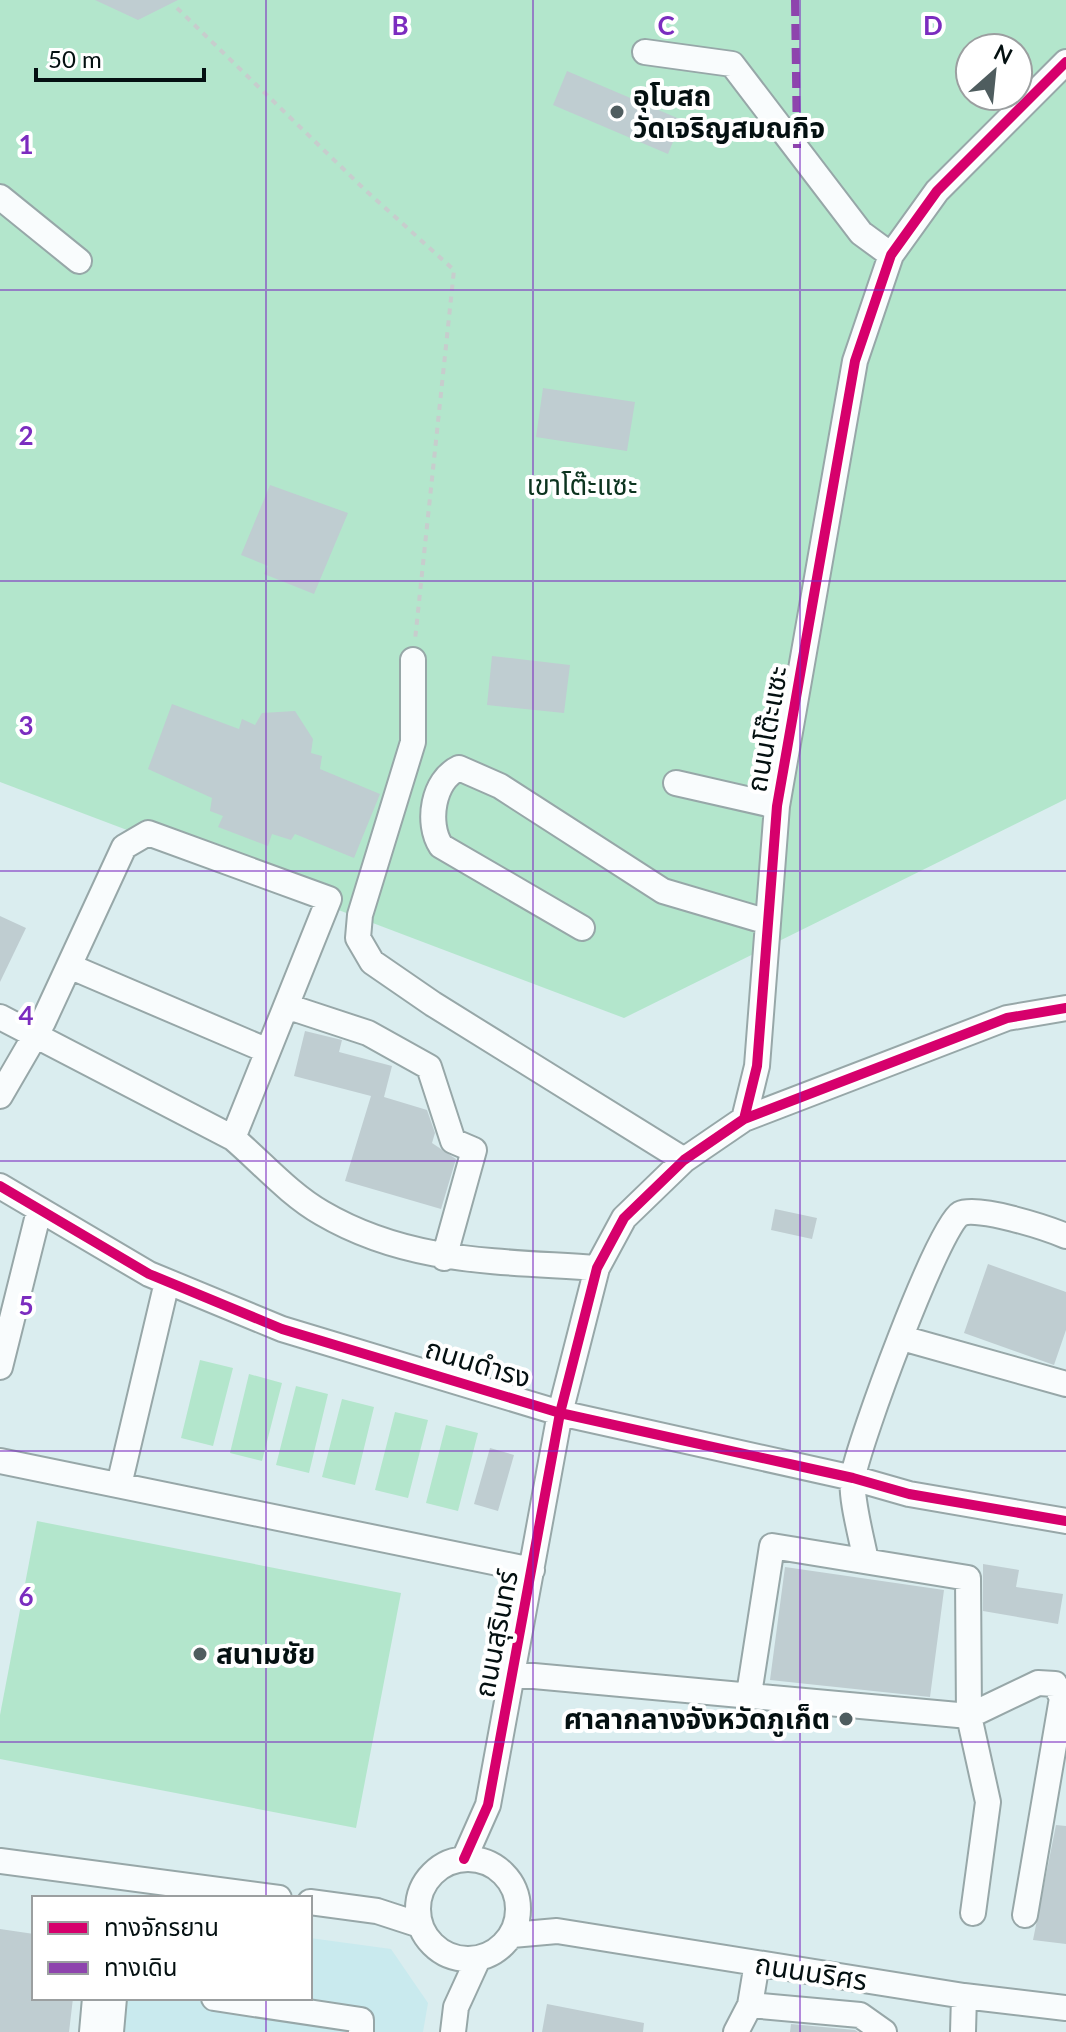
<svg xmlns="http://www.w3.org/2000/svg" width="1066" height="2032" font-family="Lato,'Noto Sans Thai',sans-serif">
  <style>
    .built { fill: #c9eaee }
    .green { fill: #b3e6cc; fill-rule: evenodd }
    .building { fill: #bfcdd1 }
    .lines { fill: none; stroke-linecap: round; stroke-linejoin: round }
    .minor-casing { stroke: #97a7a8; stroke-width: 28 }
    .path { stroke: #c7cdcd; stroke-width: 4; stroke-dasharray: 6 6; stroke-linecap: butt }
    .minor { stroke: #f9fcfd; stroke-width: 24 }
    .quiet { stroke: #8e44ad; stroke-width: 8; stroke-dasharray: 16 8; stroke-linecap: butt }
    .cycleway-casing { stroke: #fff; stroke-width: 15 }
    .cycleway { stroke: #d6006c; stroke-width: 10 }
    .grid { fill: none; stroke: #7b2cbf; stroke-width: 2; stroke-opacity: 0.55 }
    .poi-dot { fill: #4f5d5f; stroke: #fff; stroke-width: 3 }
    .labels { text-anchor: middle; stroke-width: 8; stroke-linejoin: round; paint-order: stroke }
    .poi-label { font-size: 28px; font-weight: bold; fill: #041011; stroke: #fff; text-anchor: start }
    .park-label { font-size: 28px; fill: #0c341f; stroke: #fff }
    .street-label { font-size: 28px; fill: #041011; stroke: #fff }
    .grid-label { font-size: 26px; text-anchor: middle; font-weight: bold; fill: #7b2cbf; stroke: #fff; stroke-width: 8; stroke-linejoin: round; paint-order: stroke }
  </style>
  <rect width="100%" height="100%" fill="#daedef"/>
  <!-- built -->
  <path class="built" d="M 310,1938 L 391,1949 L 428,2003 L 423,2032 L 97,2032 L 100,1998 L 310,1998 Z"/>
  <!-- green -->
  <path class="green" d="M 0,0 L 1066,0 L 1066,799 L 624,1018 L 0,782 ZM 970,48 L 1018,48 L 1018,96 L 970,96 Z
    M 200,1360 L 233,1368 L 213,1446 L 181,1438 Z
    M 249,1374 L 282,1383 L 262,1461 L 230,1453 Z
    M 296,1386 L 328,1394 L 309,1473 L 276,1465 Z
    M 342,1399 L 374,1407 L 355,1485 L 322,1477 Z
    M 395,1412 L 428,1420 L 408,1498 L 375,1490 Z
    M 446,1425 L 478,1433 L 458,1511 L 426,1503 Z
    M 37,1521 L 401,1593 L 356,1828 L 0,1759 L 0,1715 Z"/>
  <!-- building -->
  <path class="building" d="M 95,0 L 178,0 L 138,20 Z
    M 567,71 L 682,120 L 668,154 L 553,105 Z
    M 543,388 L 635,402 L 627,451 L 536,437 Z
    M 270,485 L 348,513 L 314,594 L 264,574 L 268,566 L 241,555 Z
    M 492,656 L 570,665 L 564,713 L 487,705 Z
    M 172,704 L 239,729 L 242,719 L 255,725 L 262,713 L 295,711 L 313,739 L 311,753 L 322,756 L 320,769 L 380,794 L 354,858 L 295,834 L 291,840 L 272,834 L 268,846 L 218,827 L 223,816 L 210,811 L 212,798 L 148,769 Z
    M 0,916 L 26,928 L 0,982 Z
    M 305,1031 L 342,1040 L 339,1052 L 392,1066 L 384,1097 L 427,1110 L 435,1133 L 432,1143 L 456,1159 L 441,1209 L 345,1181 L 371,1096 L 294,1076 Z
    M 775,1209 L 817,1218 L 812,1239 L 771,1230 Z
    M 988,1264 L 1066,1292 L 1066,1330 L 1054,1365 L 964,1333 Z
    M 490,1448 L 514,1455 L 498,1511 L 474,1504 Z
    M 983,1564 L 1019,1570 L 1016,1587 L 1063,1594 L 1058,1624 L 983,1611 Z
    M 785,1567 L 944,1590 L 930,1697 L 770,1680 Z
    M 1056,1825 L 1066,1826 L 1066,1944 L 1033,1940 Z
    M 0,1929 L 34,1934 L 34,1998 L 73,1998 L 69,2032 L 0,2032 Z
    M 547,2004 L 644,2023 L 643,2032 L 542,2032 Z
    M 791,2024 L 855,2030 L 858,2032 L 790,2032 Z"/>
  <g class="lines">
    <!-- minor casing -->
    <g class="minor-casing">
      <path id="minor" d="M 645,52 L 732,64 L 861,233 L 891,255
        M 0,197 L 79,261
        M 413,660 L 413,742 L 360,915 L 358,938 L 372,962 L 433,1004 L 684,1160
        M 676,783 L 777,806
        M 582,928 L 441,846 C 426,823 433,780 459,768 L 500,786 L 663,891 L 768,922
        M 69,966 L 268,1051
        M 286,1006 L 368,1033 L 429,1067 L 453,1141 L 474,1150 L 444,1258
        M 0,1017 L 233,1138
        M 0,1096 L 43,1022 L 124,847 L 148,833 L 329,899 L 233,1138 C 261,1162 290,1195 322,1213 C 409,1264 500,1261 597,1268
        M 744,1119 L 757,1066 L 777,806 L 855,361 L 891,255 L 937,191 L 1066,62
        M 0,1186 L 149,1274 L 282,1329 L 560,1413 L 853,1478 L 909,1494 L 1066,1521
        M 902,1338 L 1066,1384
        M 0,1367 L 39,1211
        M 0,1461 L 532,1570
        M 119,1485 L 167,1282
        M 866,1561 C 862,1539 850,1497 853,1477 C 858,1444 939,1225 960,1214 C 977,1205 1047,1228 1066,1236
        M 512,1674 L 969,1716 L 1038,1683 L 1055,1684 L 1062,1698 L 1025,1915
        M 749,1694 L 772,1546 L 968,1578 L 969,1716 L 988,1802 L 973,1913
        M418 1909a50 50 0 1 1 100 0a50 50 0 1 1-100 0Z
        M 464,1859 L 488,1805 L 560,1413 L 597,1268 L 624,1218 L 684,1160 L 744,1119 L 1007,1018 L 1066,1008
        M 0,1861 L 279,1898
        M 310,1902 L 377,1911 L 420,1925
        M 512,1935 L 557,1931 L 964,1996 L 1066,2008
        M 214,1998 L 361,2020 L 361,2032
        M 750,2005 L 860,2015 L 884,2032
        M 92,2032 L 95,1998
        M 111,2032 L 114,1998
        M 453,2032 L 456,2007 L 478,1959
        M 736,2032 L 750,2005 L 757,1963
        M 963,2032 L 964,1996"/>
    </g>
    <!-- path -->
    <path class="path" d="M 177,8 L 363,188 L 454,270 L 415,640"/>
    <!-- minor -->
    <use href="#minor" class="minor"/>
    <!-- quiet -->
    <path class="quiet" d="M 795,0 L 797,148"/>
    <!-- cycleway casing -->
    <g class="cycleway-casing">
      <path id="cycleway" d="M 744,1119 L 757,1066 L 777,806 L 855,361 L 891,255 L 937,191 L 1066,62
        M 0,1186 L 149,1274 L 282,1329 L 560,1413 L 853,1478 L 909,1494 L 1066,1521
        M 464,1859 L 488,1805 L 560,1413 L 597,1268 L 624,1218 L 684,1160 L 744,1119 L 1007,1018 L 1066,1008"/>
    </g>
    <!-- cycleway -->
    <use href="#cycleway" class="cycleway"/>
  </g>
  <!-- grid -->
  <path class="grid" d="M 266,0 L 266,1898M 533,0 L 533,2032M 800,0 L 800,2032M 0,290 L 1066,290M 0,581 L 1066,581M 0,871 L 1066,871M 0,1161 L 1066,1161M 0,1451 L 1066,1451M 0,1742 L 1066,1742M 266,1998 L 266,2032"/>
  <!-- markers -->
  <g class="poi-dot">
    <circle cx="617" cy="112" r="8"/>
    <circle cx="200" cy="1654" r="8"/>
    <circle cx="846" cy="1719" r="8"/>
  </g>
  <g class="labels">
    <!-- poi labels -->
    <g class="poi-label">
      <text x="633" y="106">อุโบสถ<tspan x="633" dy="32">วัดเจริญสมณกิจ</tspan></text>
      <text x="216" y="1664">สนามชัย</text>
      <text x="830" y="1729" text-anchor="end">ศาลากลางจังหวัดภูเก็ต</text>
    </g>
    <!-- park labels -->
    <g class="park-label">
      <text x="582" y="495">เขาโต๊ะแซะ</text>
    </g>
    <!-- street labels -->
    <g class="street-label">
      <text transform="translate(767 729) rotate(-80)" y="10">ถนนโต๊ะแซะ</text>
      <text transform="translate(478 1363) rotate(17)" y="10">ถนนดำรง</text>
      <text transform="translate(496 1634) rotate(-79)" y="10">ถนนสุรินทร์</text>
      <text transform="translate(811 1972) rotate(9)" y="10">ถนนนริศร</text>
    </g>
  </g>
  <g class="grid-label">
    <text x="400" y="35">B</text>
    <text x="666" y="35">C</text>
    <text x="933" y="35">D</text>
    <text x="26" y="154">1</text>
    <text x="26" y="445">2</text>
    <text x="26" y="735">3</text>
    <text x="26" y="1025">4</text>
    <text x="26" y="1315">5</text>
    <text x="26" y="1606">6</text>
  </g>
  <!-- legend -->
  <rect x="32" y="1896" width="280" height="104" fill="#ffffff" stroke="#9b9fa0" stroke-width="2"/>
  <rect x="48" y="1922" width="40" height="12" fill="#d6006c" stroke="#9b9fa0" stroke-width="2"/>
  <text x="104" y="1936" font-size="24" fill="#041011">ทางจักรยาน</text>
  <rect x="48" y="1962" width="40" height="12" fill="#8e44ad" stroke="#9b9fa0" stroke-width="2"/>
  <text x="104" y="1976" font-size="24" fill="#041011">ทางเดิน</text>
  <!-- north arrow -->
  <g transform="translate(994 72) rotate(27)"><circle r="38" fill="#ffffff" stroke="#9b9fa0" stroke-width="2"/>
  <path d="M0-6L14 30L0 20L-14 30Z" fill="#4f5d5f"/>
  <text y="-12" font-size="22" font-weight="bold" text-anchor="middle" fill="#041011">N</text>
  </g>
  <!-- scale -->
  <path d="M36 68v12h168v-12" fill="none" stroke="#041011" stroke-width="4"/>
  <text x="48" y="68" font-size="24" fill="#041011" stroke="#ffffff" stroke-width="6" paint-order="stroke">50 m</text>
</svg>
